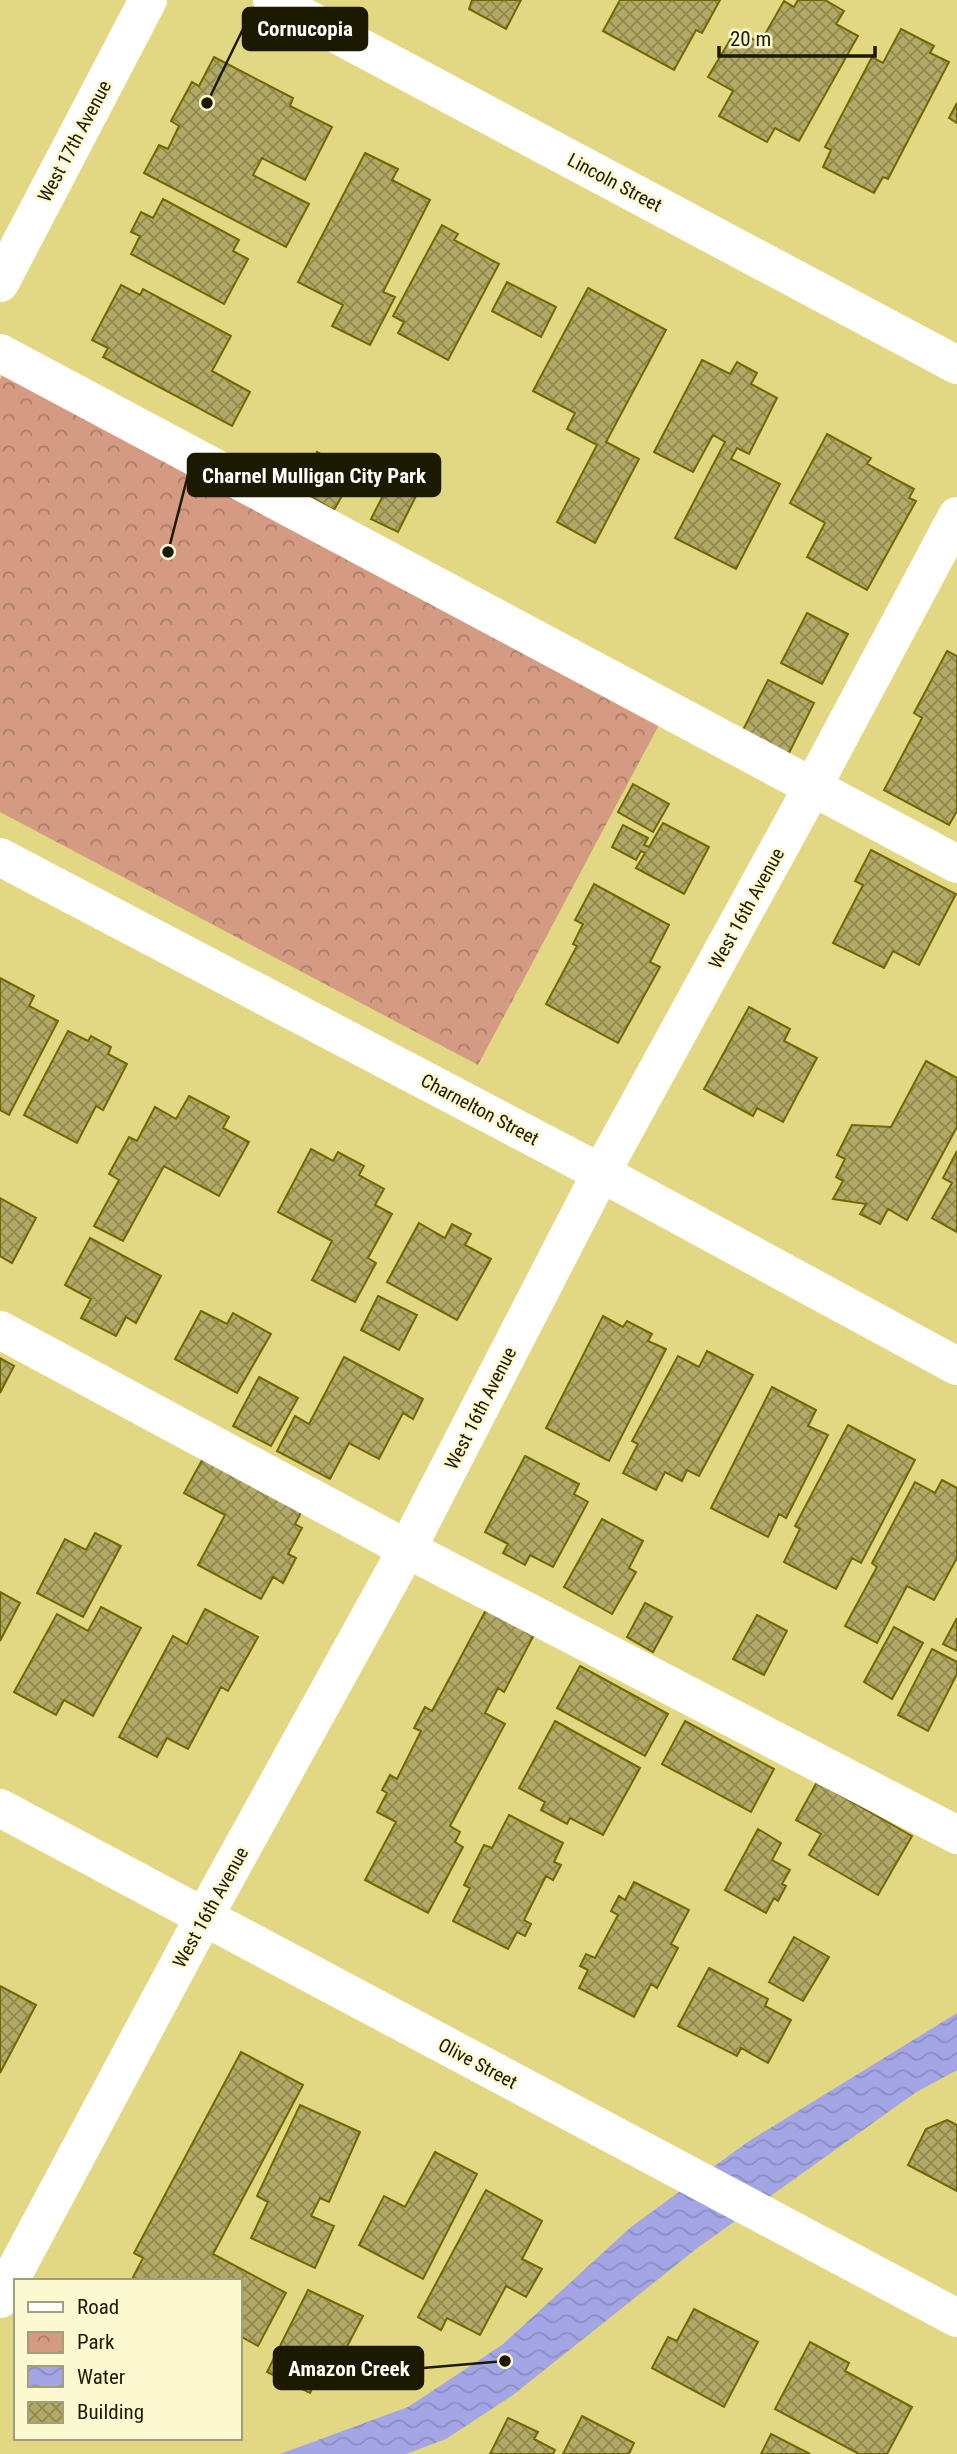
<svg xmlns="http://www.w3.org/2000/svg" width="957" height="2454" font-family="'Roboto Condensed',sans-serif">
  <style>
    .park { fill: url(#park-crowns) }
    .water { fill: url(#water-waves) }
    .building { fill: url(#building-cross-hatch); stroke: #726800; stroke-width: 2 }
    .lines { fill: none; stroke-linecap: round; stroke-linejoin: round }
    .minor { stroke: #fff; stroke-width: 38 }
    .labels { text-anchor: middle; stroke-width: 5; stroke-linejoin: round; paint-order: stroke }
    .street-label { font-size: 19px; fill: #1c1901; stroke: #fcf8cf }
    .leader { fill: none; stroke: #1c1901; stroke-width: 2.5 }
    .callout-dot { fill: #1c1901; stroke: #fcf8cf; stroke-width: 2.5 }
    .callout { fill: #1c1901; stroke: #1c1901; stroke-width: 2.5 }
    .callout-label { font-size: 21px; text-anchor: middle; font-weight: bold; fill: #fff }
  </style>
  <defs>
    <pattern id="park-crowns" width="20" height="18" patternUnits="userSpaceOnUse" patternTransform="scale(1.75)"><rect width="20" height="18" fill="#d49a82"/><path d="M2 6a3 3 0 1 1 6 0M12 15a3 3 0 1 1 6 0" fill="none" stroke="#ab7d68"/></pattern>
    <pattern id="water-waves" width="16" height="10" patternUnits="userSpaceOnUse" patternTransform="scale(1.75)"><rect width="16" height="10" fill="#a3a5e4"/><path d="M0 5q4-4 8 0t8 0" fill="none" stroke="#8c8dc2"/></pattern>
    <pattern id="building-cross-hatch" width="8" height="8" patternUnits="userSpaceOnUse" patternTransform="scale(1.75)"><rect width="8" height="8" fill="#b1a965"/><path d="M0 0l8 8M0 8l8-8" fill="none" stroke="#8f8951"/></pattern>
  </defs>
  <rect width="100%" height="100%" fill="#e2d883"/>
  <!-- park -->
  <path class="park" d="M 3,374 L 660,723 L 478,1065 L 0,812 L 0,380 Z"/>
  <!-- water -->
  <path class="water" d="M 957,2013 L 957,2070 L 915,2093 L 696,2249 L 513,2395 L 446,2439 L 406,2454 L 280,2454 L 408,2407 L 502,2345 L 631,2227 L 749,2141 Z"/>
  <!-- building -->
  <path class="building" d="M 472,0 L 521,0 L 506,29 L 469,9 Z
    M 620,0 L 720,0 L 702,33 L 696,30 L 674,70 L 603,31 Z
    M 798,0 L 825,0 L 844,11 L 836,24 L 858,36 L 799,141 L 775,128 L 767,142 L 719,116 L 733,91 L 708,77 L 736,30 L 760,43 L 784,1 L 794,7 Z
    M 901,29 L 934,46 L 930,53 L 949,62 L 888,179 L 883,177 L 874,193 L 823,167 L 831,150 L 825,147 L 872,57 L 883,63 Z
    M 214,57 L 293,98 L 290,106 L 332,127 L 305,180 L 262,158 L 253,175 L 309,204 L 286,247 L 144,173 L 159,145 L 168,149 L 179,126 L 171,121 L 192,82 L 199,86 Z
    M 957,103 L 957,123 L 949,118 Z
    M 365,153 L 398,169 L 392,180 L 430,200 L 383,292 L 395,297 L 370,345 L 332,326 L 343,305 L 298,282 Z
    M 163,199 L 239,240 L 233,251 L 248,259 L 224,304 L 131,254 L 140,236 L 131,232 L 141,212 L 153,218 Z
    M 442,225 L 458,234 L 454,240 L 499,264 L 448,360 L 398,333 L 404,322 L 393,316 Z
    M 507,282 L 556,307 L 541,337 L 492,311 Z
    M 121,285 L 140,295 L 143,289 L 231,336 L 212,371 L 250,392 L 232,426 L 103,357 L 108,348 L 92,340 Z
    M 588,288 L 666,330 L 606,442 L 639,459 L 595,543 L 557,522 L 597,445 L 567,429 L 575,413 L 533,391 Z
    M 702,360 L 730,374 L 737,362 L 757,373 L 751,384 L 777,398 L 749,454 L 737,448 L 731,459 L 780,484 L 736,569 L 675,538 L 725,442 L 713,435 L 693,472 L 654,452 Z
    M 827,434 L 871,458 L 867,464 L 914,489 L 909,498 L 916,501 L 867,590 L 807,557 L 825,523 L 790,503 Z
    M 317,452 L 355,473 L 334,510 L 297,489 Z
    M 394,474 L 420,488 L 398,532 L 371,519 Z
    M 807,613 L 848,634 L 822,684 L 781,663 Z
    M 947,651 L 957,656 L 957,811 L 949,825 L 884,790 L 922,718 L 914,713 Z
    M 768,680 L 814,703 L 787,757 L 741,734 Z
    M 633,784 L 669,804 L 653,832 L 618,812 Z
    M 663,823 L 709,847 L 684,894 L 636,868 L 645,853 L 641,851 L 636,860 L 612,847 L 623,825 L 648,838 L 644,845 L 649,847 Z
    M 871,850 L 956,894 L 919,965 L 893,951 L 884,968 L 833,943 L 863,885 L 855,881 Z
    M 594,884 L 669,925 L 650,962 L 660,967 L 618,1043 L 546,1004 L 577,946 L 573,944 L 583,924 L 575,920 Z
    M 0,978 L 34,996 L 29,1006 L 58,1021 L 9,1115 L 0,1110 Z
    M 749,1007 L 790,1029 L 784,1041 L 817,1058 L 783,1122 L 757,1108 L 753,1116 L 704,1089 Z
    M 68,1031 L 88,1041 L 91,1036 L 111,1047 L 108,1054 L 127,1064 L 103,1110 L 96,1106 L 77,1143 L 24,1115 Z
    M 926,1061 L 957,1078 L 957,1127 L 907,1220 L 888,1209 L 880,1224 L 860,1214 L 866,1204 L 833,1199 L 843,1181 L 836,1177 L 845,1159 L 837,1155 L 852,1125 L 891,1127 Z
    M 189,1096 L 229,1117 L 223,1128 L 249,1142 L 219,1196 L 164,1166 L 123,1241 L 94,1226 L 119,1180 L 109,1174 L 129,1137 L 137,1141 L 155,1107 L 176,1119 Z
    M 311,1149 L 333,1161 L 338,1152 L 364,1166 L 359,1175 L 384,1189 L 375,1205 L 392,1214 L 368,1258 L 376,1263 L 355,1302 L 312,1280 L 332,1241 L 278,1212 Z
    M 957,1151 L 957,1232 L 932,1218 L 952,1183 L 943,1178 Z
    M 0,1198 L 36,1218 L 12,1263 L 0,1256 Z
    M 419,1223 L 445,1238 L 452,1224 L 471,1234 L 465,1245 L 491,1259 L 457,1320 L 387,1282 Z
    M 90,1238 L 161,1276 L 136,1323 L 126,1317 L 116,1336 L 81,1318 L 91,1299 L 65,1285 Z
    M 378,1296 L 417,1315 L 399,1350 L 361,1330 Z
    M 201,1311 L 227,1324 L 233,1313 L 271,1334 L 237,1393 L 175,1359 Z
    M 603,1316 L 623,1327 L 627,1321 L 652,1334 L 648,1341 L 666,1349 L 609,1461 L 546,1428 Z
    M 707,1351 L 753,1375 L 699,1476 L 687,1470 L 682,1481 L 665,1472 L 656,1490 L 623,1473 L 638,1444 L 632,1441 L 678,1356 L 699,1367 Z
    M 344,1357 L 423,1399 L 413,1419 L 403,1413 L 379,1459 L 349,1443 L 330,1479 L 277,1451 L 295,1416 L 309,1424 Z
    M 0,1358 L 14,1366 L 0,1393 Z
    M 259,1377 L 298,1398 L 271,1446 L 233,1426 Z
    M 772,1387 L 816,1410 L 808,1426 L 828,1435 L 786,1518 L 779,1514 L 768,1537 L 711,1508 Z
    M 848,1425 L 915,1460 L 861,1563 L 852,1558 L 836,1589 L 784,1562 L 800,1529 L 795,1526 Z
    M 206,1453 L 305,1505 L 295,1524 L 302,1528 L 288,1554 L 296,1558 L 283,1583 L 273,1577 L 261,1599 L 198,1565 L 225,1515 L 184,1493 Z
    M 525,1456 L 579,1484 L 574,1494 L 588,1502 L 553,1567 L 530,1555 L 525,1565 L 503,1553 L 508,1544 L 485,1532 Z
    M 942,1480 L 957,1488 L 957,1558 L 934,1600 L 907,1586 L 877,1643 L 845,1626 L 877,1567 L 872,1563 L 915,1482 L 935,1493 Z
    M 602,1519 L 643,1541 L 629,1568 L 636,1572 L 612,1614 L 564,1587 Z
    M 95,1533 L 121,1546 L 83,1617 L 37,1593 L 65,1539 L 86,1550 Z
    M 0,1592 L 20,1603 L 0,1641 Z
    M 645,1603 L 672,1617 L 653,1652 L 627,1637 Z
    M 488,1606 L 536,1631 L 504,1692 L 498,1688 L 485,1713 L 505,1724 L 450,1826 L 460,1832 L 455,1842 L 463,1847 L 428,1913 L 365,1880 L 396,1822 L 377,1812 L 387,1793 L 382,1790 L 390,1775 L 397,1779 L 421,1731 L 414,1728 L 425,1707 L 432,1711 Z
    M 101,1607 L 141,1628 L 93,1716 L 64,1700 L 56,1715 L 14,1692 L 57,1614 L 88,1631 Z
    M 205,1609 L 258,1637 L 228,1691 L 221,1687 L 188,1749 L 167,1738 L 157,1757 L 119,1737 L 173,1636 L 187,1644 Z
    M 757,1615 L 787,1631 L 764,1675 L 733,1659 Z
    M 957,1618 L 957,1651 L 943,1644 Z
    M 894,1627 L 923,1643 L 892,1699 L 864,1682 Z
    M 932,1649 L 957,1662 L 957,1674 L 928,1731 L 898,1715 Z
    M 580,1666 L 668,1714 L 645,1756 L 557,1708 Z
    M 555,1721 L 640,1768 L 603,1835 L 570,1818 L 567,1824 L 541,1810 L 545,1802 L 519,1788 Z
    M 685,1721 L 774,1769 L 751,1812 L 662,1764 Z
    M 817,1782 L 912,1836 L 878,1895 L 809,1855 L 821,1834 L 796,1820 Z
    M 509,1815 L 563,1843 L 554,1862 L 561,1865 L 553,1880 L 546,1876 L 524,1920 L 531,1924 L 525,1936 L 517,1932 L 508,1949 L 453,1921 L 470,1888 L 464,1885 L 484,1845 L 492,1848 Z
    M 758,1829 L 781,1843 L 772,1860 L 790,1870 L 782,1884 L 786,1886 L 778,1901 L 774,1898 L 766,1913 L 725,1890 Z
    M 634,1882 L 689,1910 L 671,1944 L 678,1948 L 657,1988 L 651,1984 L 634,2017 L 579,1988 L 588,1970 L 580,1966 L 586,1954 L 595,1958 L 618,1915 L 611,1911 L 619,1896 L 625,1900 Z
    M 794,1937 L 829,1957 L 803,2001 L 769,1982 Z
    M 709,1968 L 768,1999 L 765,2006 L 791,2020 L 768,2063 L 741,2048 L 737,2056 L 678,2026 Z
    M 0,1986 L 36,2005 L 0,2073 Z
    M 241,2052 L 303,2085 L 213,2254 L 286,2293 L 258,2346 L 240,2336 L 240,2281 L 131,2281 L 143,2258 L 134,2253 Z
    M 300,2105 L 360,2132 L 329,2202 L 320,2198 L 311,2216 L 334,2226 L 315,2268 L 251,2238 L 268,2202 L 257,2196 Z
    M 947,2120 L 957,2125 L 957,2191 L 908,2165 L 926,2129 Z
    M 435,2152 L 477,2174 L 423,2279 L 359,2245 L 384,2196 L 405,2207 Z
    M 486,2190 L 542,2221 L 522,2259 L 542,2269 L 526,2297 L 506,2286 L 480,2335 L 447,2318 L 441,2330 L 418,2317 Z
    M 308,2290 L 363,2316 L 330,2379 L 320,2374 L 310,2393 L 267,2372 Z
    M 694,2309 L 758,2342 L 724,2407 L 652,2368 L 668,2337 L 677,2341 Z
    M 810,2342 L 849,2363 L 845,2371 L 912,2407 L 887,2454 L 859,2454 L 775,2409 Z
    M 582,2416 L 634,2443 L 629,2454 L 563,2454 Z
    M 508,2418 L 538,2432 L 534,2439 L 555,2450 L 553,2454 L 490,2454 Z
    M 771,2434 L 810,2454 L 761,2454 Z"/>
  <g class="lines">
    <!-- minor -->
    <path class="minor" d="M 272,0 L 957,365
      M 0,283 L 148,0
      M 0,353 L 957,864
      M 0,857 L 601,1173 L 957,1366
      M 0,1330 L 407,1549 L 957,1835
      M 0,1808 L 957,2318
      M 0,2299 L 204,1917 L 407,1549 L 601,1173 L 812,788 L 957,516"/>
  </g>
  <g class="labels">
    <!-- street labels -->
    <g class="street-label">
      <text transform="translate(74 141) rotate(-62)" y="7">West 17th Avenue</text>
      <text transform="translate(615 182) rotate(28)" y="7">Lincoln Street</text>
      <text transform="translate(746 908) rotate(-61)" y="7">West 16th Avenue</text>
      <text transform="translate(480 1109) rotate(28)" y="7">Charnelton Street</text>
      <text transform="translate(480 1408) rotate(-63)" y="7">West 16th Avenue</text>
      <text transform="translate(210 1907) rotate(-61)" y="7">West 16th Avenue</text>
      <text transform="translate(478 2063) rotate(28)" y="7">Olive Street</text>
    </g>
  </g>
  <!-- callouts -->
  <path class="leader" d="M207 103L243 29M168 552L188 475M505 2361L423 2368"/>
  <g class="callout-dot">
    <circle cx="207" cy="103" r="7"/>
    <circle cx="168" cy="552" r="7"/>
    <circle cx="505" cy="2361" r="7"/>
  </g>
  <g class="callout">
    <rect x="243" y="8" width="124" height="42" rx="7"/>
    <rect x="188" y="454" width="252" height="42" rx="7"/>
    <rect x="274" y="2347" width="149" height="42" rx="7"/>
  </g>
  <g class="callout-label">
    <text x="305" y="36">Cornucopia</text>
    <text x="314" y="483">Charnel Mulligan City Park</text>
    <text x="349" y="2376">Amazon Creek</text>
  </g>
  <!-- legend -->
  <rect x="14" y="2279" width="228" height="161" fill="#fcf8cf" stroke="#a29f7d" stroke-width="2"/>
  <rect x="28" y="2302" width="35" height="10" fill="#ffffff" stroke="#a29f7d" stroke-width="2"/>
  <text x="77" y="2314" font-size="21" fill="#1c1901">Road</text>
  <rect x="28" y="2332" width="35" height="21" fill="url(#park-crowns)" stroke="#a29f7d" stroke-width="2"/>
  <text x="77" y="2349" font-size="21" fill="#1c1901">Park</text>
  <rect x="28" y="2366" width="35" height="21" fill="url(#water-waves)" stroke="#a29f7d" stroke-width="2"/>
  <text x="77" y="2384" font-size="21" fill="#1c1901">Water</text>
  <rect x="28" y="2402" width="35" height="21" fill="url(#building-cross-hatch)" stroke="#a29f7d" stroke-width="2"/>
  <text x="77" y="2419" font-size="21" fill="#1c1901">Building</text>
  <!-- scale -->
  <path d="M719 46v10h156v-10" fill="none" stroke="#1c1901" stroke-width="3.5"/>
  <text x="730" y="46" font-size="21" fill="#1c1901" stroke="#fcf8cf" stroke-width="5" paint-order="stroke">20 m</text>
</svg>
